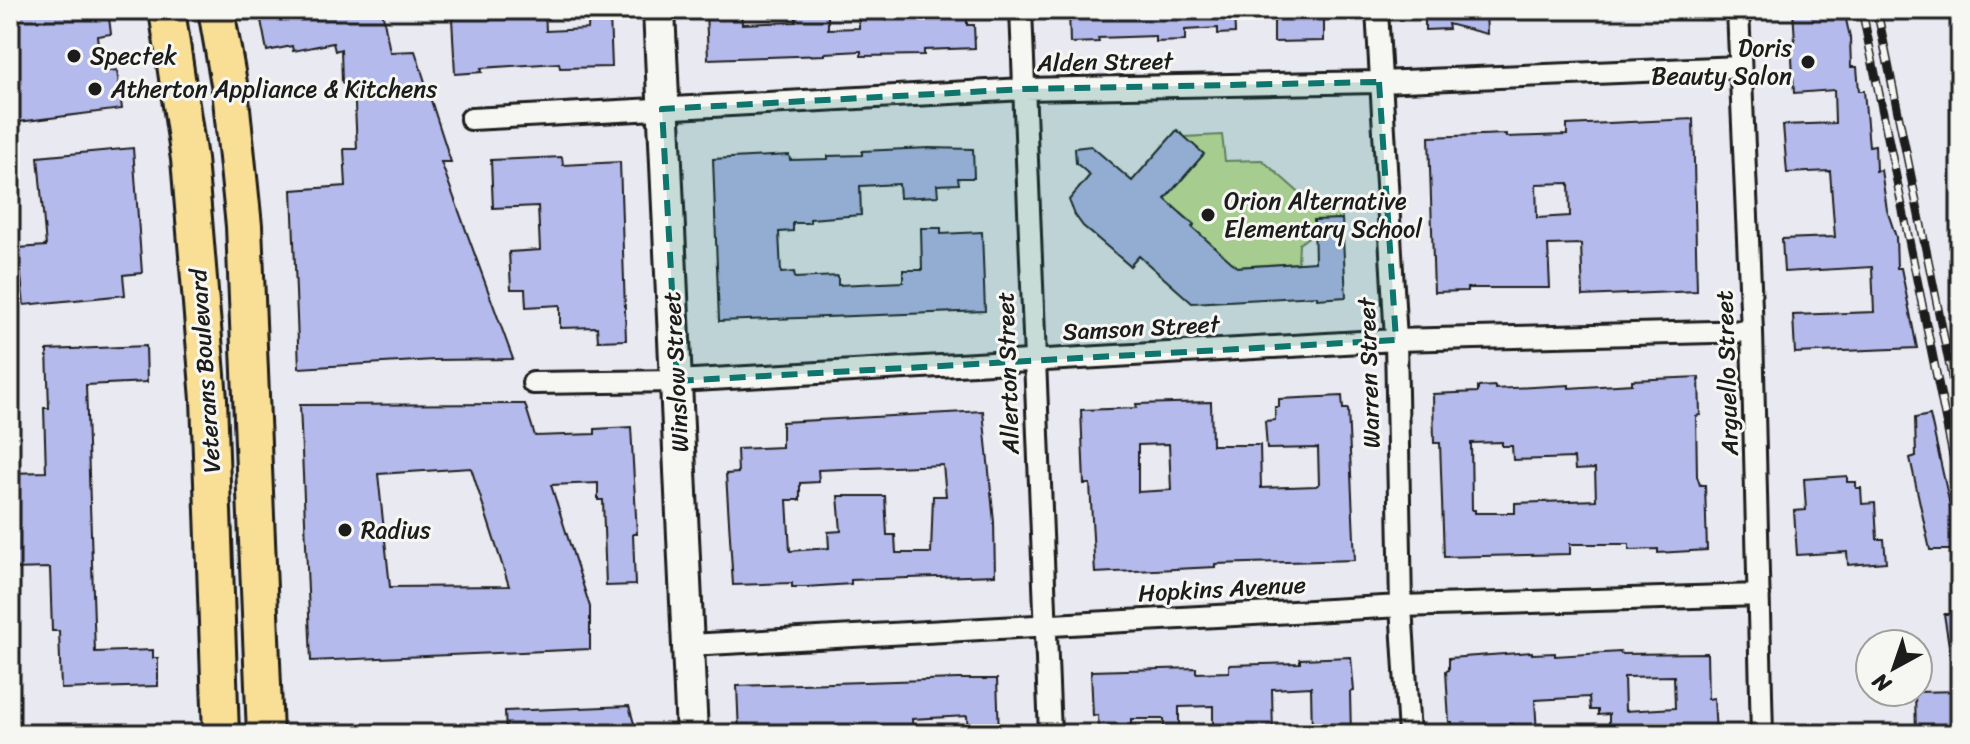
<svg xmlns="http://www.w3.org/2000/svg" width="1970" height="744" font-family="Sriracha,sans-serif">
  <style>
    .green { fill: #cce398; stroke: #74805a; stroke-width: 2 }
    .building { fill: #b4bbec; stroke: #1c1c1c; stroke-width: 2; fill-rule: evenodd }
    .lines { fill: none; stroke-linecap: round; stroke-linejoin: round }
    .street-casing { stroke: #1c1c1c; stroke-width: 26 }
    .secondary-casing { stroke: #1c1c1c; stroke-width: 36 }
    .primary-casing { stroke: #1c1c1c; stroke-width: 40 }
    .street { stroke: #f6f6f2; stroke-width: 20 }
    .secondary { stroke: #f6f6f2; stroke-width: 30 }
    .primary { stroke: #f9df96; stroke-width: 34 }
    .rail-casing { stroke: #1c1c1c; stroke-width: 9 }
    .rail { stroke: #f6f6f2; stroke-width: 6; stroke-dasharray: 18; stroke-linecap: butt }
    .marked { fill: #0f766e; fill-opacity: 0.2; stroke: #0f766e; stroke-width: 6; stroke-dasharray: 16 10; stroke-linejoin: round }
    .poi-dot { fill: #1c1c1c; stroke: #f6f6f2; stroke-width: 3 }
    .labels { text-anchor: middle; stroke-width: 6; stroke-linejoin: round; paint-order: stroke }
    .poi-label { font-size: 24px; fill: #1c1c1c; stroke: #f6f6f2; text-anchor: start }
    .street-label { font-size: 24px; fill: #1c1c1c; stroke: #f6f6f2 }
  </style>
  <rect width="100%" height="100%" fill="#e9eaf1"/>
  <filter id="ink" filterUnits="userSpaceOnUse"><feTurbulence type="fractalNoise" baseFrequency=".0125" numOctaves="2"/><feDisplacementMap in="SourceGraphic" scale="16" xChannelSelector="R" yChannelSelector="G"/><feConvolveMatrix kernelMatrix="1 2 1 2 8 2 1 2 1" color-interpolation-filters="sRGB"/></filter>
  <g filter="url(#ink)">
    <!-- green -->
    <path class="green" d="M 1222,135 L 1225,161 L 1262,160 L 1313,205 L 1343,205 L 1342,219 L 1314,221 L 1314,233 L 1299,244 L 1298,263 L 1233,267 L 1192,227 L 1194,224 L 1181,213 L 1159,205 L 1184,137 Z"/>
    <!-- building -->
    <path class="building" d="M 10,10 L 108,10 L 111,34 L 97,36 L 102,72 L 117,70 L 122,109 L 10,123 L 10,75 L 13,75 Z
      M 259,10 L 382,10 L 390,52 L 415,51 L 451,162 L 441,162 L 513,359 L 434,360 L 299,368 L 292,190 L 346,186 L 344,149 L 357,149 L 354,83 L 342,83 L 341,49 L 335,51 L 333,43 L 293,51 L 292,46 L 267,51 Z
      M 483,10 L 545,10 L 546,31 L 588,29 L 589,10 L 607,10 L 607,16 L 610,16 L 612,67 L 560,68 L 559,63 L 481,68 L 482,72 L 455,74 L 452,18 L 483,16 Z
      M 706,10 L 741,10 L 742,24 L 796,22 L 796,10 L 828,10 L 828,29 L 859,28 L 859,13 L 875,12 L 875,17 L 942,16 L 942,10 L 967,10 L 967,25 L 974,25 L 975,48 L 924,50 L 924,55 L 861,56 L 861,51 L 825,53 L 825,55 L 708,59 Z
      M 1069,10 L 1234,10 L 1235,33 L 1218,34 L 1218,28 L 1185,30 L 1185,41 L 1155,42 L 1155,36 L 1098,38 L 1099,42 L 1070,43 Z
      M 1418,10 L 1486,10 L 1487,34 L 1448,24 L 1449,29 L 1425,30 L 1425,18 L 1417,16 Z
      M 1793,10 L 1844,10 L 1850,38 L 1851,67 L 1857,67 L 1859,91 L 1864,91 L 1869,146 L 1875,145 L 1876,171 L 1881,170 L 1887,210 L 1896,237 L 1897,268 L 1901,268 L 1917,348 L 1795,353 L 1793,315 L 1874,312 L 1872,267 L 1784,272 L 1782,239 L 1835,237 L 1830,171 L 1787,173 L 1783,125 L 1835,123 L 1834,90 L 1794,93 L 1791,41 L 1795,41 Z
      M 1274,12 L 1324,12 L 1324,41 L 1274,42 Z
      M 1693,119 L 1697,291 L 1583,296 L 1581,244 L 1548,245 L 1550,288 L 1467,288 L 1467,291 L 1434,292 L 1429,137 L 1506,134 L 1506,137 L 1567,135 L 1567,125 ZM 1569,183 L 1570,216 L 1537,218 L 1536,184 Z
      M 1177,130 L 1204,154 L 1165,199 L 1194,225 L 1192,227 L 1237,267 L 1315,262 L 1314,220 L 1342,219 L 1346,297 L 1317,299 L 1317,296 L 1192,303 L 1139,256 L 1130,266 L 1083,226 L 1075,215 L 1069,200 L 1090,175 L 1076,163 L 1075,148 L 1091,146 L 1132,181 Z
      M 133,148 L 142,273 L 123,275 L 125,295 L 24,305 L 18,248 L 46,246 L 38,157 Z
      M 929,148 L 973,149 L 974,178 L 958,178 L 959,184 L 937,185 L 938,196 L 900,198 L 899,184 L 860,186 L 861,215 L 810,219 L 810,223 L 793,223 L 793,231 L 779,232 L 781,273 L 794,272 L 795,278 L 838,276 L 838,285 L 903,282 L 903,270 L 922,270 L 921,228 L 941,228 L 941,234 L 982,232 L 985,311 L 719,321 L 713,159 L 789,155 L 790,160 L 828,159 L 828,156 L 862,155 L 862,151 Z
      M 562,157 L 563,165 L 620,162 L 626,340 L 598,341 L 597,327 L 560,328 L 560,305 L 526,307 L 525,289 L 511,289 L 509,252 L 540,250 L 538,206 L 493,208 L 491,160 Z
      M 146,346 L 147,382 L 86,385 L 95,652 L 153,650 L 153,658 L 158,658 L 158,686 L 61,689 L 59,631 L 52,631 L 50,568 L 10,569 L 10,473 L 46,472 L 44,408 L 49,408 L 47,350 Z
      M 1699,377 L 1700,415 L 1696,416 L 1697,476 L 1700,485 L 1705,485 L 1707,550 L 1658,553 L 1658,549 L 1629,550 L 1629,544 L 1570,544 L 1570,554 L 1444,557 L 1440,443 L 1434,443 L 1433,394 L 1478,392 L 1478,387 L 1495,386 L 1495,389 L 1569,385 L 1569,388 L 1632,384 L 1632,380 ZM 1502,442 L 1502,446 L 1512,446 L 1513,460 L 1574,458 L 1575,470 L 1595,469 L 1596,500 L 1515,503 L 1515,513 L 1475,513 L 1475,510 L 1472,510 L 1471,443 Z
      M 1342,396 L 1343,409 L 1348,409 L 1355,560 L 1215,564 L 1215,567 L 1095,573 L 1090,484 L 1084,484 L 1081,410 L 1137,408 L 1136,404 L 1211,402 L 1212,445 L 1260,445 L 1261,488 L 1316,486 L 1319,484 L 1318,448 L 1267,449 L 1265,421 L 1275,420 L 1275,407 L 1279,407 L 1279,399 ZM 1169,444 L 1171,490 L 1138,492 L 1138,445 Z
      M 525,404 L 535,436 L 595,434 L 595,429 L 631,427 L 637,534 L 633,534 L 635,585 L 606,586 L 603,500 L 598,500 L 598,483 L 551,485 L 590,607 L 590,649 L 311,661 L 300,405 ZM 471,468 L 509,586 L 390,587 L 378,474 Z
      M 983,411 L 994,522 L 995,575 L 851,580 L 851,584 L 806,587 L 792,587 L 792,583 L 733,585 L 726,474 L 738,473 L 737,449 L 782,447 L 782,422 ZM 943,465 L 946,496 L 933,496 L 931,553 L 896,553 L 895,535 L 887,535 L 885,496 L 838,496 L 841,531 L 828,532 L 829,548 L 790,551 L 787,500 L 800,500 L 800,483 L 819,482 L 818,470 Z
      M 1930,415 L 1960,550 L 1930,550 L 1910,458 L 1916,456 L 1915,418 Z
      M 1847,476 L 1847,482 L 1856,482 L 1856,488 L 1861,488 L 1862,504 L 1875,503 L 1877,539 L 1884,539 L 1886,562 L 1848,565 L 1847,552 L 1797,555 L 1794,511 L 1806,510 L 1804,479 Z
      M 1944,614 L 1960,614 L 1960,664 L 1952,665 Z
      M 1532,652 L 1532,654 L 1555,653 L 1555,656 L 1620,652 L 1621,654 L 1707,653 L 1708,699 L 1714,698 L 1716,734 L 1609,734 L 1609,714 L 1598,715 L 1598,710 L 1590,710 L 1589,697 L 1535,700 L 1537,734 L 1513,734 L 1513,724 L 1480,725 L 1481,731 L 1453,733 L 1452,722 L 1449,722 L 1446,671 L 1449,670 L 1449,658 ZM 1674,676 L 1675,708 L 1625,711 L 1624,677 Z
      M 1351,657 L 1354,691 L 1350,692 L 1351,734 L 1312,734 L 1311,687 L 1272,689 L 1273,734 L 1213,734 L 1213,706 L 1179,707 L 1179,734 L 1164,734 L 1164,719 L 1131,719 L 1131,734 L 1099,734 L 1098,715 L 1093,716 L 1091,671 L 1196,668 L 1196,673 L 1229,672 L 1229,665 L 1300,663 L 1300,659 Z
      M 958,679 L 997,679 L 999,734 L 968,734 L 967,716 L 912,719 L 913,734 L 739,734 L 737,686 Z
      M 1960,691 L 1960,734 L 1916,734 L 1915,692 Z
      M 629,706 L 637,734 L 506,734 L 505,711 Z"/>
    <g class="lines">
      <!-- street casing -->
      <g class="street-casing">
        <path id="street" d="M 1021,10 L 1050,734
          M 1377,10 L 1396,340 L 1401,606 L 1409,734
          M 1738,10 L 1752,331 L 1762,734
          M 471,119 L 1024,89 L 1379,82 L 1740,67
          M 533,383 L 677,381 L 1396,340 L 1752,331
          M 689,645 L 1401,606 L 1759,595"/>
      </g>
      <!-- secondary casing -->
      <g class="secondary-casing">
        <path id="secondary" d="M 659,10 L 692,734"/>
      </g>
      <!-- primary casing -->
      <g class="primary-casing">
        <path id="primary" d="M 167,10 L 189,159 L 209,399 L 221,734
          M 216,10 L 230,89 L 244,226 L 265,734"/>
      </g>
      <!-- street -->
      <use href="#street" class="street"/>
      <!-- secondary -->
      <use href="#secondary" class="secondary"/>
      <!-- primary -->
      <use href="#primary" class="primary"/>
      <!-- rail casing -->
      <g class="rail-casing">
        <path id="rail" d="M 1862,10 L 1960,490
          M 1877,10 L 1960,416"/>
      </g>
      <!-- rail -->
      <use href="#rail" class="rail"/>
    </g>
  </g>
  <!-- marked area -->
  <path class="marked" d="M 1379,82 L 1396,340 L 677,381 L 662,109 L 1024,89 Z"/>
  <!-- markers -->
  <g class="poi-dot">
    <circle cx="74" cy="56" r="8"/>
    <circle cx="1808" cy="62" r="8"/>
    <circle cx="95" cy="89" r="8"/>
    <circle cx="1208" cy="215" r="8"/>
    <circle cx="345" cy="530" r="8"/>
  </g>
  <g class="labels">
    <!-- poi labels -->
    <g class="poi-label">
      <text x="1792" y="56" text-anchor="end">Doris<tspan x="1792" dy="28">Beauty Salon</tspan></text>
      <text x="90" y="64">Spectek</text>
      <text x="111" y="97">Atherton Appliance &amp; Kitchens</text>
      <text x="1224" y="209">Orion Alternative<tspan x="1224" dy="28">Elementary School</tspan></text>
      <text x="361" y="538">Radius</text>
    </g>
    <!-- street labels -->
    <g class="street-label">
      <text transform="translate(1105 62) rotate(-1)" y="8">Alden Street</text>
      <text transform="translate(1141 328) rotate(-3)" y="8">Samson Street</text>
      <text transform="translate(205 371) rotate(-94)" y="8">Veterans Boulevard</text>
      <text transform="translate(676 372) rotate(-93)" y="8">Winslow Street</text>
      <text transform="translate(1008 373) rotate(-92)" y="8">Allerton Street</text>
      <text transform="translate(1369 373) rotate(-92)" y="8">Warren Street</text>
      <text transform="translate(1727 373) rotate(-92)" y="8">Arguello Street</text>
      <text transform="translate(1222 589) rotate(-3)" y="8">Hopkins Avenue</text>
    </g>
  </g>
  <!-- margin -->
  <rect width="1970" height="744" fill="none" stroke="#f6f6f2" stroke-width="40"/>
  <rect x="20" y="20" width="1930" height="704" fill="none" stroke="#1c1c1c" stroke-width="3" filter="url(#ink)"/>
  <!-- north arrow -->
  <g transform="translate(1894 668) rotate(220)"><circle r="38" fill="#f6f6f2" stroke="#9f9f9c" stroke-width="2"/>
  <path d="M0-6L14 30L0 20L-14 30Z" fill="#1c1c1c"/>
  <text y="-12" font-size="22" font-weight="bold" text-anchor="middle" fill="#1c1c1c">N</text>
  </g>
</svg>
